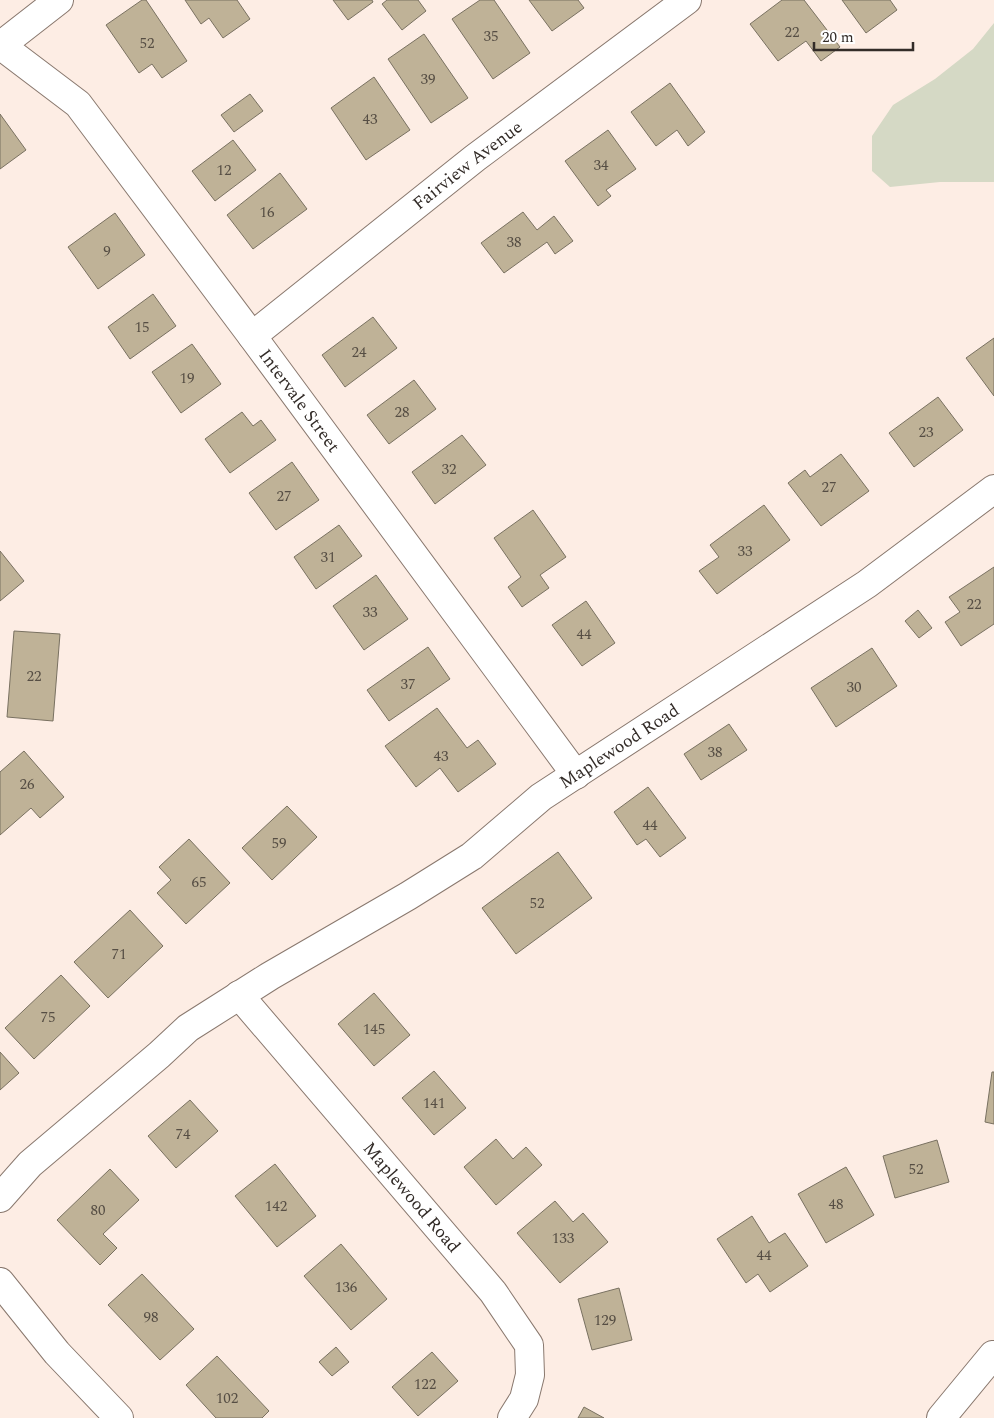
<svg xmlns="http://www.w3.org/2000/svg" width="994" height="1418" font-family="Spectral,serif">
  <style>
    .green { fill: #d5d9c5 }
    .building { fill: #bfb297; stroke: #797161 }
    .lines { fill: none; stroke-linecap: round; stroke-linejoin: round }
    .minor-casing { stroke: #89786e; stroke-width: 30 }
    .minor { stroke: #fff; stroke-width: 28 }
    .labels { text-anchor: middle; stroke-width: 5; stroke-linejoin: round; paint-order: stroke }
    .number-label { font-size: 15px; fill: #564e44 }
    .street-label { font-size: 18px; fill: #332c28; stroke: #fff }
  </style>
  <rect width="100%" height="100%" fill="#fdede4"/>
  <!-- green -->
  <path class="green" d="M 994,23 L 994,182 L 940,182 L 890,187 L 872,171 L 872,136 L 893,105 L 935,79 L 973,49 Z"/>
  <!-- building -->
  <path class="building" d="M 142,0 L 146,0 L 187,61 L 162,78 L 152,64 L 139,73 L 106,25 Z
    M 185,0 L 237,0 L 250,19 L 223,38 L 209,18 L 201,24 Z
    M 333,0 L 372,0 L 373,2 L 348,20 Z
    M 387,0 L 418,0 L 426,11 L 402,30 L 382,4 Z
    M 480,0 L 494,0 L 530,53 L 493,79 L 452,19 Z
    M 529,0 L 578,0 L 584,8 L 552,31 Z
    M 782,0 L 804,0 L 840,47 L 821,61 L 806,41 L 778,61 L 750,24 Z
    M 842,0 L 890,0 L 897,10 L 866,33 Z
    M 424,34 L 468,98 L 431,123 L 388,59 Z
    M 374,77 L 410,130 L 366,160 L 331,108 Z
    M 670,83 L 705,132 L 688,146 L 677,130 L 656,146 L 631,112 Z
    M 250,94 L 263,111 L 234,132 L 221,115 Z
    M 0,114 L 26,150 L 0,169 Z
    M 608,130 L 636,169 L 606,190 L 611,196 L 598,206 L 565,161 Z
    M 233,140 L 256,170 L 215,201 L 192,171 Z
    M 280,173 L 307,209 L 253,249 L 227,215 Z
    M 523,212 L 537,230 L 554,216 L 573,241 L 555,254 L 547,242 L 504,273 L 481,243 Z
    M 115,213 L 145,255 L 98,289 L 68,247 Z
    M 153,294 L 176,326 L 130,359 L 108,327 Z
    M 373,317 L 397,348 L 345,387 L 322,355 Z
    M 994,338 L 994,396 L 966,358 Z
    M 192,344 L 221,384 L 181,413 L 152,372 Z
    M 414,380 L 436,409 L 389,444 L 367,415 Z
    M 938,397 L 963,430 L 914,467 L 889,433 Z
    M 242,412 L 253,426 L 261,420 L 276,440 L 230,473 L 205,439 Z
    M 462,435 L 486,465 L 435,504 L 412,472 Z
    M 841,454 L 869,491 L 821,526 L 788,483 L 805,470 L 810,477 Z
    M 292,462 L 319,500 L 276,530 L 249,493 Z
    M 764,505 L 790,540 L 717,594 L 699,571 L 719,557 L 710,545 Z
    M 533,510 L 566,557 L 540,575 L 549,588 L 522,607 L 508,587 L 521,577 L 494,538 Z
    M 339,525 L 362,556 L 316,589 L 294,557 Z
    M 0,551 L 24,581 L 0,601 Z
    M 994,567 L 994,624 L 961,646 L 945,622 L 960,612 L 949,597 Z
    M 376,575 L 408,619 L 364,650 L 333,606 Z
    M 586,601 L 615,643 L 582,666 L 552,625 Z
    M 918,610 L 932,628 L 919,638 L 905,621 Z
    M 14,631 L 60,634 L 53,721 L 7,717 Z
    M 428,647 L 450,679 L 389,721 L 367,690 Z
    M 872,648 L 897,686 L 836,727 L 811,688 Z
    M 437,708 L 467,748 L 478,740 L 496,764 L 458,792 L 440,768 L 416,787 L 385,746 Z
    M 729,724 L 747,750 L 701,780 L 684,754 Z
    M 24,751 L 64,797 L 40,818 L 31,808 L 0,835 L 0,772 Z
    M 648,787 L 686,838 L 660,857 L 646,839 L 637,845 L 614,812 Z
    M 287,806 L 317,837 L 272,880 L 242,848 Z
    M 189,839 L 230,883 L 186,924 L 157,893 L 171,880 L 159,867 Z
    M 558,852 L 592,898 L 516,954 L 482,908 Z
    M 130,910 L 163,946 L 108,998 L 74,962 Z
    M 61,975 L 90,1006 L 34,1059 L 5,1028 Z
    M 374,993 L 410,1035 L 374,1066 L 338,1024 Z
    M 0,1052 L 19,1073 L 0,1090 Z
    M 434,1071 L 466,1108 L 434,1135 L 402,1098 Z
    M 992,1072 L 994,1072 L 994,1124 L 985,1122 Z
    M 190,1100 L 218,1131 L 176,1168 L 148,1136 Z
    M 496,1139 L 513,1159 L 526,1147 L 542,1165 L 496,1205 L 464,1167 Z
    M 937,1140 L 949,1182 L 895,1198 L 883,1156 Z
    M 275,1164 L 316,1216 L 277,1247 L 235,1196 Z
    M 846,1167 L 874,1215 L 826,1243 L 798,1194 Z
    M 110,1169 L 139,1200 L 103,1234 L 117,1248 L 100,1265 L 57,1220 Z
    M 555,1201 L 573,1222 L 583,1213 L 608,1242 L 560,1283 L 517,1233 Z
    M 752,1216 L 769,1243 L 785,1233 L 808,1266 L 770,1292 L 758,1274 L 746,1283 L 717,1239 Z
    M 341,1244 L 387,1299 L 351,1330 L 304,1276 Z
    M 142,1274 L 194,1329 L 160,1360 L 108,1305 Z
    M 619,1288 L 632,1340 L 592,1350 L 578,1299 Z
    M 336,1347 L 349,1362 L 332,1376 L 319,1362 Z
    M 432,1352 L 458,1381 L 418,1416 L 392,1387 Z
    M 217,1356 L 269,1411 L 262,1418 L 216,1418 L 186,1385 Z
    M 584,1407 L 604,1418 L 578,1418 Z"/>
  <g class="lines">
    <!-- minor casing -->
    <g class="minor-casing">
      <g id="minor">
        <path id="s1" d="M 0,45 L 78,104 L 252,336 L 576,775"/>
        <path d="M 0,46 L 59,0"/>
        <path id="s2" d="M 252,336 L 475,158 L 687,0"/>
        <path id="s3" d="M 239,995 L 493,1292 L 529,1345 L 530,1375 L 524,1399 L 512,1418"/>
        <path id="s4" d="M 0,1198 L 30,1164 L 159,1055 L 188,1028 L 270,976 L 408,896 L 472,856 L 541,797 L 867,584 L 994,489"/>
        <path d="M 0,1282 L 57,1353 L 119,1418"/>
        <path d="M 941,1418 L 993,1355"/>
      </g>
    </g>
    <!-- minor -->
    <use href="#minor" class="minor"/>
  </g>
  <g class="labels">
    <!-- number labels -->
    <g class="number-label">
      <text x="792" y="37">22</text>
      <text x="491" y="41">35</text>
      <text x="147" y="48">52</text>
      <text x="428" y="84">39</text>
      <text x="370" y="124">43</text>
      <text x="601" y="170">34</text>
      <text x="224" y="175">12</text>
      <text x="267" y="217">16</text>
      <text x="514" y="247">38</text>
      <text x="107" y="256">9</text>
      <text x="142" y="332">15</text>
      <text x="359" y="357">24</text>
      <text x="187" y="383">19</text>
      <text x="402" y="417">28</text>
      <text x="926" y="437">23</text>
      <text x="449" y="474">32</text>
      <text x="829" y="492">27</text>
      <text x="284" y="501">27</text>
      <text x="745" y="556">33</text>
      <text x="328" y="562">31</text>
      <text x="974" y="609">22</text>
      <text x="370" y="617">33</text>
      <text x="584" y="639">44</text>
      <text x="34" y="681">22</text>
      <text x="408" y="689">37</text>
      <text x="854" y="692">30</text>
      <text x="715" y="757">38</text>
      <text x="441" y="761">43</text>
      <text x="27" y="789">26</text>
      <text x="650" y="830">44</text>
      <text x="279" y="848">59</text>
      <text x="199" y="887">65</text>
      <text x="537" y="908">52</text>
      <text x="119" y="959">71</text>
      <text x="48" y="1022">75</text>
      <text x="374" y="1034">145</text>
      <text x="434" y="1108">141</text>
      <text x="183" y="1139">74</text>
      <text x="916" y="1174">52</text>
      <text x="836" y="1209">48</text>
      <text x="276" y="1211">142</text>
      <text x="98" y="1215">80</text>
      <text x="563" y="1243">133</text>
      <text x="764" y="1260">44</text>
      <text x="346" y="1292">136</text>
      <text x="151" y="1322">98</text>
      <text x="605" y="1325">129</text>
      <text x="425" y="1389">122</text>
      <text x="227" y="1403">102</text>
    </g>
    <!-- street labels -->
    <g class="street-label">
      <text dy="6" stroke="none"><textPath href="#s2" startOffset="275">Fairview Avenue</textPath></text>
      <text dy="6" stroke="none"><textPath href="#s1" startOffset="468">Intervale Street</textPath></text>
      <text dy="6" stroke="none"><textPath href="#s4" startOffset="770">Maplewood Road</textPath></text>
      <text dy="6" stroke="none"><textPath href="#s3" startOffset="266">Maplewood Road</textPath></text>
    </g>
  </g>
  <!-- scale -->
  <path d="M814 42v8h99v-8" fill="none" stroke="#332c28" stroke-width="2.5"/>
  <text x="822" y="42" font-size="15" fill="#332c28" stroke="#ffffff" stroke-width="4" paint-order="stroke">20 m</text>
</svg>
